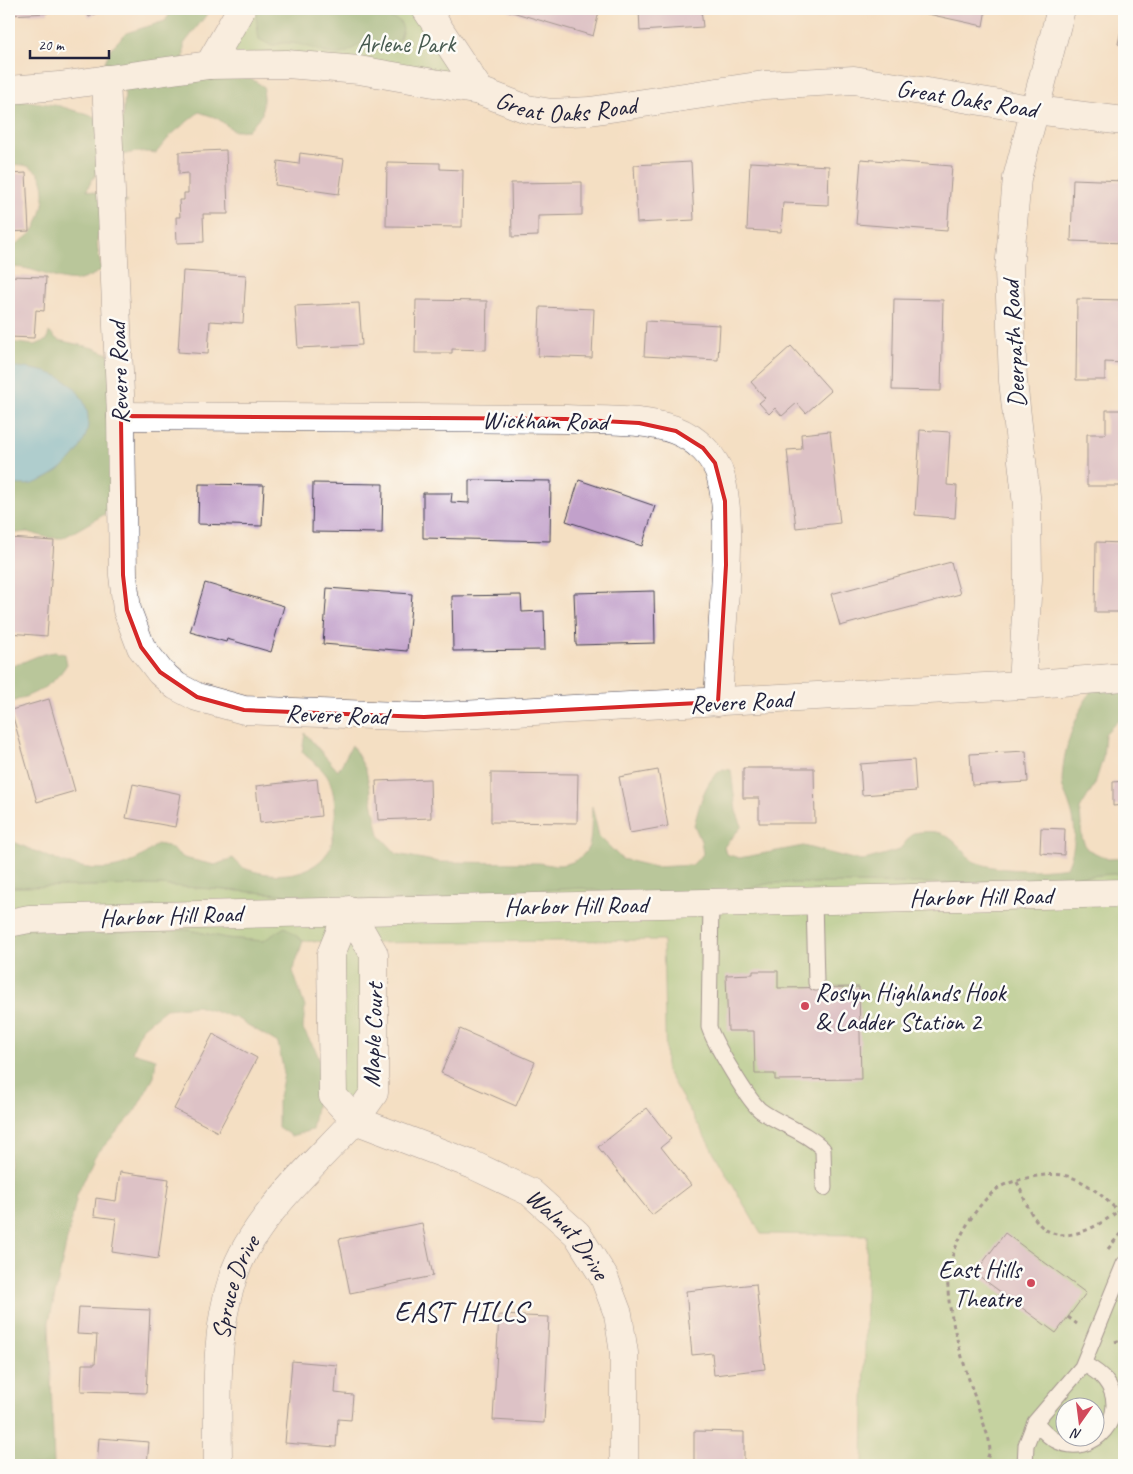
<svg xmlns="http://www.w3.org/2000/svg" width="1133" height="1474" font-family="Caveat,sans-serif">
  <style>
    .green { fill: #8cc376; stroke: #577258; fill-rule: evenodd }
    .forest { fill: #71a967; stroke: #4a6651 }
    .water { fill: #5bb8d9; stroke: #3e6d8a }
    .building { fill: #c2a1cb }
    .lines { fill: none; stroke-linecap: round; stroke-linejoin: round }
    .service-casing { stroke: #423e4f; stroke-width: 17 }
    .minor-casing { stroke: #423e4f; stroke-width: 29 }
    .tertiary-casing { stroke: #423e4f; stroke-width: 29 }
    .path { stroke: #423e4f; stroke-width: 3; stroke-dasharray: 4 4; stroke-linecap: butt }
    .service { stroke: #fff; stroke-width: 15 }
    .minor { stroke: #fff; stroke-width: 28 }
    .tertiary { stroke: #fff; stroke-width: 28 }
    .marked { fill: none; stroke: #d62828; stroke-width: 4; stroke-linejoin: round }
    .poi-dot { fill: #d1495b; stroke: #fdfcf7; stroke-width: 2 }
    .labels { text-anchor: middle; stroke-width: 5; stroke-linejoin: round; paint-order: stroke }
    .park-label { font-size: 25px; fill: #475a50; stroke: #fdfcf7 }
    .street-label { font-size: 25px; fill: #22223b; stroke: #fdfcf7 }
    .poi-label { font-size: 25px; fill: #22223b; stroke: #fdfcf7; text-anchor: start }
    .quarter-label { font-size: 28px; letter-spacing: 1px; fill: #22223b; stroke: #fdfcf7 }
  </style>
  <rect width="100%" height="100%" fill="#fdfcf7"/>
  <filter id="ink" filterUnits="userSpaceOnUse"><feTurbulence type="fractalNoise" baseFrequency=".02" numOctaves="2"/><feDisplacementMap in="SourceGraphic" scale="10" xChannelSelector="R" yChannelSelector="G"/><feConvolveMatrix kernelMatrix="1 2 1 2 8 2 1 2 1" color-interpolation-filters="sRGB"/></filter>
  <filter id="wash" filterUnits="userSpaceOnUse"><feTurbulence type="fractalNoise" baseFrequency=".0096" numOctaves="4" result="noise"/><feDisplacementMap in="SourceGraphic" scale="20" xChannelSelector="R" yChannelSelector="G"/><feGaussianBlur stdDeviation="1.12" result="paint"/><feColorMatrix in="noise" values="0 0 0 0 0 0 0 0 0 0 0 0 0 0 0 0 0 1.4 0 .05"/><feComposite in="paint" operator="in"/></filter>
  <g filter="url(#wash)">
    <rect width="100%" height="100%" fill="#f4dfc3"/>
    <!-- green -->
    <path class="green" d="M 241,9 L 426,9 L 480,91 L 209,65 Z
      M 1124,873 L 1124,1465 L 863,1465 L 867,1235 L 761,1234 L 666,1070 L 663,940 L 368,943 L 374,1093 L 355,1120 L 333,1096 L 336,942 L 303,941 L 285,928 L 264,941 L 226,938 L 189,930 L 142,930 L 106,934 L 35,928 L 9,931 L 9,887 L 159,885 L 360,900 L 423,901 L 502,892 L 583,888 L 633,898 L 739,891 L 771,883 L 1007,883 ZM 1066,1406 L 1096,1406 L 1096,1436 L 1066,1436 Z"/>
    <!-- forest -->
    <path class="forest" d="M 173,9 L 211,9 L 184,44 L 184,60 L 221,73 L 252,79 L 264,87 L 262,114 L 248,130 L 234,131 L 217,118 L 199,112 L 171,135 L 156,153 C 124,148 100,161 87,190 L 127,202 C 95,223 93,234 102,270 C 95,274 88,278 80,280 C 56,284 33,264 9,268 L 9,248 C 18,243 31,236 36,226 C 49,198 50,160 9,165 L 9,98 L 60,106 L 117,124 L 123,117 L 125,92 L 113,85 L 104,64 L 111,48 L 126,33 L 165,21 Z
      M 255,9 L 359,9 L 400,21 L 403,29 L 400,39 L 384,49 L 373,49 L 365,39 C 332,71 320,43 287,43 C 282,42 276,45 272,46 L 259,39 Z
      M 49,332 L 58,340 L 94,348 L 118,358 L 114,509 L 63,538 L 49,538 L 27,532 L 9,534 L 9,342 L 35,345 L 47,340 Z
      M 55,652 L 65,654 L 67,664 C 53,687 34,694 9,703 L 9,667 C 27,662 36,654 55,652 Z
      M 1107,665 L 1124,670 L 1124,714 L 1105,734 L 1103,758 L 1095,784 L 1080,809 L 1082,838 L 1087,849 L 1108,859 L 1124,858 L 1124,873 L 1007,883 L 771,883 L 739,891 L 633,898 L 583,888 L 502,892 L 423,901 L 360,900 L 159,885 L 9,887 L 9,840 C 62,862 108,890 157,844 L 168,846 L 184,858 L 215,865 L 233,858 C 236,861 240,866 244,868 C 268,878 306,878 324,857 C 339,841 338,794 327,776 C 321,767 309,759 302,752 L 305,733 L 338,771 L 352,745 L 366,770 L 379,835 L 397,854 L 439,862 L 540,863 C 557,867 578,866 588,848 C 592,841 591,815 592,806 L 599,836 L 622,859 L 655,867 L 692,865 L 703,854 L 701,841 L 694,825 C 700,805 704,780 723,769 L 731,770 L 736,811 L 742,826 L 724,847 L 726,854 L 739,858 L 803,846 L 861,861 L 899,850 L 913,833 C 938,829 946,832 964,851 C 967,855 970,860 975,862 C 1001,872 1039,871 1067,867 C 1076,848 1077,827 1070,807 C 1068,799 1062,790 1062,782 C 1063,737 1083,701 1107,665 Z
      M 285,927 L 303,941 L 293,971 L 305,1007 L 303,1029 L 316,1051 L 323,1069 L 312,1130 L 291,1136 L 278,1127 L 278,1101 L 284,1074 L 278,1043 L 236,1018 L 197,1006 L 166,1009 L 141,1029 L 132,1052 L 156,1059 L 154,1077 L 134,1113 L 95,1156 L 77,1195 L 49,1322 L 54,1465 L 9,1465 L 9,931 L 35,928 L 106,934 L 142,930 L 189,930 L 226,938 L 263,941 Z"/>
    <!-- water -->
    <path class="water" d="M 9,366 C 30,369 54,370 71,385 C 111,423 74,471 32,484 C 25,486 16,484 9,484 Z"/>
    <g id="blocks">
      <!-- building -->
      <path class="building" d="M 9,9 L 48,9 L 48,13 L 9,15 Z
        M 85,9 L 106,9 L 89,17 Z
        M 509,9 L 589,9 L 599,12 L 593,36 L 509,11 Z
        M 639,9 L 701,9 L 703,27 L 640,31 Z
        M 905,9 L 986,9 L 983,26 Z
        M 1123,20 L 1124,20 L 1124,46 L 1118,44 Z
        M 226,150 L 228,214 L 203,214 L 204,242 L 177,243 L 176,217 L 180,217 L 179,200 L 184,200 L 184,193 L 188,193 L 188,173 L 179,174 L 179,152 Z
        M 300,153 L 344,159 L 339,194 L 275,185 L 278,161 L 299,164 Z
        M 861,159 L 952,166 L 947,231 L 856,224 Z
        M 387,162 L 440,163 L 440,169 L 463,170 L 462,227 L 386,226 Z
        M 691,162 L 694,220 L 637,223 L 634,165 Z
        M 750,162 L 829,166 L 828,205 L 783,203 L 781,232 L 747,230 Z
        M 26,173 L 29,231 L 9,232 L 9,174 Z
        M 1073,179 L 1124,181 L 1124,243 L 1071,241 Z
        M 582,182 L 582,215 L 538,216 L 538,236 L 512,237 L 511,183 Z
        M 183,271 L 246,275 L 243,323 L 210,321 L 208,354 L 178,352 Z
        M 9,276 L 46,277 L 44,311 L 36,310 L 34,338 L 9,337 Z
        M 894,299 L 943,300 L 941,391 L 892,390 Z
        M 1077,299 L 1124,300 L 1124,363 L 1105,362 L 1105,380 L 1076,380 Z
        M 416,300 L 487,301 L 486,350 L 452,349 L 452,353 L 415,353 Z
        M 359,303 L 362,345 L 298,348 L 295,306 Z
        M 540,307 L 594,309 L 592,358 L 538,356 Z
        M 646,321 L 720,325 L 718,360 L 644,356 Z
        M 791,346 L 831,391 L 806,413 L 797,403 L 782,416 L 775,408 L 769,414 L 759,403 L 765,398 L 751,382 Z
        M 1106,410 L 1124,410 L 1122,486 L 1087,486 L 1087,434 L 1106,434 Z
        M 920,430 L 950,432 L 947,485 L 957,486 L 955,518 L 915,515 Z
        M 830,431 L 840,523 L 796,528 L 787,450 L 802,449 L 801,434 Z
        M 469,480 L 551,481 L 550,541 L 423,538 L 423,493 L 452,493 L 451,502 L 469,503 Z
        M 579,480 L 655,506 L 642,546 L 566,521 Z
        M 313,483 L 383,484 L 382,533 L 312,532 Z
        M 199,484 L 264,485 L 262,526 L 198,524 Z
        M 9,538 L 54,541 L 47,636 L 9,633 Z
        M 1096,542 L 1124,543 L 1124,612 L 1095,612 Z
        M 951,562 L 960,594 L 840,626 L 831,594 Z
        M 205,583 L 284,606 L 271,652 L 227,639 L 226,642 L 190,632 Z
        M 327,588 L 412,594 L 407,651 L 323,644 Z
        M 654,591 L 655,643 L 576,645 L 574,593 Z
        M 521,595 L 522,612 L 544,611 L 545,650 L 453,651 L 452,596 Z
        M 49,699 L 75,791 L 37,802 L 11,710 Z
        M 1026,751 L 1028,782 L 972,785 L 970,754 Z
        M 914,760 L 916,791 L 862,795 L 860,764 Z
        M 743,768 L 814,768 L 815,823 L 759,823 L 759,798 L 743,798 Z
        M 658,770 L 668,826 L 630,833 L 619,777 Z
        M 491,773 L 578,774 L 577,823 L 491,822 Z
        M 317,779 L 321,816 L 260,823 L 256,786 Z
        M 430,779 L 431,818 L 378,820 L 376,781 Z
        M 1124,781 L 1124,805 L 1113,806 L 1113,782 Z
        M 133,784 L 181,794 L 175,827 L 126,818 Z
        M 1041,828 L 1065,829 L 1064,855 L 1040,853 Z
        M 753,971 L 778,971 L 778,988 L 859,987 L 861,1079 L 775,1080 L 775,1074 L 755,1074 L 754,1031 L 728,1031 L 726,975 L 753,974 Z
        M 460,1029 L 535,1062 L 516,1106 L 441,1073 Z
        M 213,1034 L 257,1058 L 218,1132 L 174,1109 Z
        M 647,1108 L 671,1139 L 661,1147 L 691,1185 L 652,1215 L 598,1147 Z
        M 120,1172 L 169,1179 L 158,1259 L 112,1252 L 116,1219 L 94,1216 L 96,1198 L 116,1201 Z
        M 422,1223 L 433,1276 L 350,1293 L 339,1239 Z
        M 1005,1233 L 1086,1293 L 1056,1333 L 975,1273 Z
        M 756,1284 L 765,1369 L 714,1375 L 712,1353 L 692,1355 L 686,1291 Z
        M 79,1307 L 150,1310 L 146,1393 L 81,1391 L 82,1364 L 95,1364 L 97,1335 L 77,1334 Z
        M 499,1315 L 549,1317 L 544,1423 L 493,1420 Z
        M 292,1361 L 337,1365 L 335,1393 L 353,1395 L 351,1420 L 338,1419 L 336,1447 L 285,1443 Z
        M 694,1431 L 744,1432 L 744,1465 L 694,1465 Z
        M 99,1438 L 149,1442 L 147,1465 L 97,1465 Z"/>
    </g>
  </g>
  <g filter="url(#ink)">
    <use href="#blocks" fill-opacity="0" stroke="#423e4f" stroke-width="1"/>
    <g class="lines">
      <!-- service casing -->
      <g class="service-casing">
        <path id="service" d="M 814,900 L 816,983
          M 711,902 L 709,1027 C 714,1043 748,1100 760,1110 C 780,1125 805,1131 823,1149 L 824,1188
          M 1035,1422 C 1041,1428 1047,1436 1055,1440 C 1093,1461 1132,1413 1105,1380 C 1100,1373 1091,1368 1084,1364
          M 1025,1465 L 1026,1445 L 1035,1422 L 1082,1367 L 1124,1264"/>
      </g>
      <!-- minor casing -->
      <g class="minor-casing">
        <g id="minor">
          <path d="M 426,9 L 480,91"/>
          <path d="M 209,65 L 241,9"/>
          <path d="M 106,79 L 121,416 L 123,575 L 127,610 L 141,647 L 160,672 L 176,686 L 197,697 L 244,710 L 424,717 L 1022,685 L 1124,677"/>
          <path id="s1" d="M 9,90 L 59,86 L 209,65 L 287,64 L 359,70 L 480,91 L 527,109 L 551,113 L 590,111 L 764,85 L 854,80 L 1036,110 L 1124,121"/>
          <path d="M 121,416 L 566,419 C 601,421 642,418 675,430 C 696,438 716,457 721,478 C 730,514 727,555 725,592 C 722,629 720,666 718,702"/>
          <path d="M 1022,685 L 1028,579 L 1027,505 L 1013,381 L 1009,270 L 1017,178 L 1061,9"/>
          <path d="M 349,910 L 374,954 L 374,1093 L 355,1120 L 333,1096 L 331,954 Z"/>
          <path id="s2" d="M 218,1465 C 218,1403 213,1337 233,1277 C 252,1219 314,1165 355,1120 L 473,1165 L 530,1192 L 577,1234 L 604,1277 L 618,1314 L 624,1353 L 624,1465"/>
        </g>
      </g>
      <!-- tertiary casing -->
      <g class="tertiary-casing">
        <path id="tertiary" d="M 9,923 L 29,919 L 1124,893"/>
      </g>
      <!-- path -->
      <path class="path" d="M 1017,1182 C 1023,1194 1027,1209 1036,1220 C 1057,1250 1097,1228 1118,1211
        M 1108,1249 L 1124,1229
        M 1068,1317 L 1077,1324
        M 1115,1342 L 1124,1339
        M 985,1465 L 990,1451 L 989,1440 C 976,1398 945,1319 948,1278 C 949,1250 976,1202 1000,1187 C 1012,1180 1048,1172 1063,1175 C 1088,1180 1107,1200 1124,1217"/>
      <!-- service -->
      <use href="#service" class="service"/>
      <!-- minor -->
      <use href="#minor" class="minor"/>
      <!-- tertiary -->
      <use href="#tertiary" class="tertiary"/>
    </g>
  </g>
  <!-- marked area -->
  <path d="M0 0H1133V1474H0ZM 121,416 L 566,419 L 639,423 L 676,431 L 703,448 L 715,463 L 725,501 L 726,565 L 718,702 L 424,717 L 244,710 L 197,697 L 160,672 L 141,647 L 127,610 L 123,575 Z" fill="#f4dfc3" fill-opacity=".55" fill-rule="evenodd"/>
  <path class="marked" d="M 121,416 L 566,419 L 639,423 L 676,431 L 703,448 L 715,463 L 725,501 L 726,565 L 718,702 L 424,717 L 244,710 L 197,697 L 160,672 L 141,647 L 127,610 L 123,575 Z"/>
  <!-- markers -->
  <g class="poi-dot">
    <circle cx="805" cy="1006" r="5"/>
    <circle cx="1031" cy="1283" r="5"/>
  </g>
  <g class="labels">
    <!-- park labels -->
    <g class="park-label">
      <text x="406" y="52">Arlene Park</text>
    </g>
    <!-- street labels -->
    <g class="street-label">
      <text dy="9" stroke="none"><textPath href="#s1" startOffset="564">Great Oaks Road</textPath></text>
      <text transform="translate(967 98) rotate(9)" y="9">Great Oaks Road</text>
      <text transform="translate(1013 344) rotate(-93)" y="9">Deerpath Road</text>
      <text transform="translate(118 373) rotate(-92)" y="9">Revere Road</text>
      <text transform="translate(545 420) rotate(1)" y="9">Wickham Road</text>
      <text transform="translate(741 701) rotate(-3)" y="9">Revere Road</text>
      <text transform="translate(337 714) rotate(2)" y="9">Revere Road</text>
      <text transform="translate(981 896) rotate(-1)" y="9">Harbor Hill Road</text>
      <text transform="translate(576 905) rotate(-1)" y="9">Harbor Hill Road</text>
      <text transform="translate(171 915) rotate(-2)" y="9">Harbor Hill Road</text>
      <text transform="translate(372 1035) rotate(-88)" y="9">Maple Court</text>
      <text dy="9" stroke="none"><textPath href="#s2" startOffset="636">Walnut Drive</textPath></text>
      <text dy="9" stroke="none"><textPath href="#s2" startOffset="180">Spruce Drive</textPath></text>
    </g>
    <!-- poi labels -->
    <g class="poi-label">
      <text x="815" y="1001">Roslyn Highlands Hook<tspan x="815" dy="29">&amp; Ladder Station 2</tspan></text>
      <text x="1021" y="1278" text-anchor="end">East Hills<tspan x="1021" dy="29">Theatre</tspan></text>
    </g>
    <!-- quarter labels -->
    <g class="quarter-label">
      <text x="461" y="1321">EAST HILLS</text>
    </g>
  </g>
  <!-- margin -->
  <rect width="1133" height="1474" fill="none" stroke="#fdfcf7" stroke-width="30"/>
  <!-- north arrow -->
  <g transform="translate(1080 1422) rotate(194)"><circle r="24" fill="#fdfcf7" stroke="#a5a5ac"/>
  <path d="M0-4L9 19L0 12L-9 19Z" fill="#d1495b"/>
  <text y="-8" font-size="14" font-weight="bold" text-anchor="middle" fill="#22223b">N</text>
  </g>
  <!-- scale -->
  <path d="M30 50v8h79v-8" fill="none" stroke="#22223b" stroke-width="2.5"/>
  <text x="38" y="50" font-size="15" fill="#22223b" stroke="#fdfcf7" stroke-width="4" paint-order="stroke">20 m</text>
</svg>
